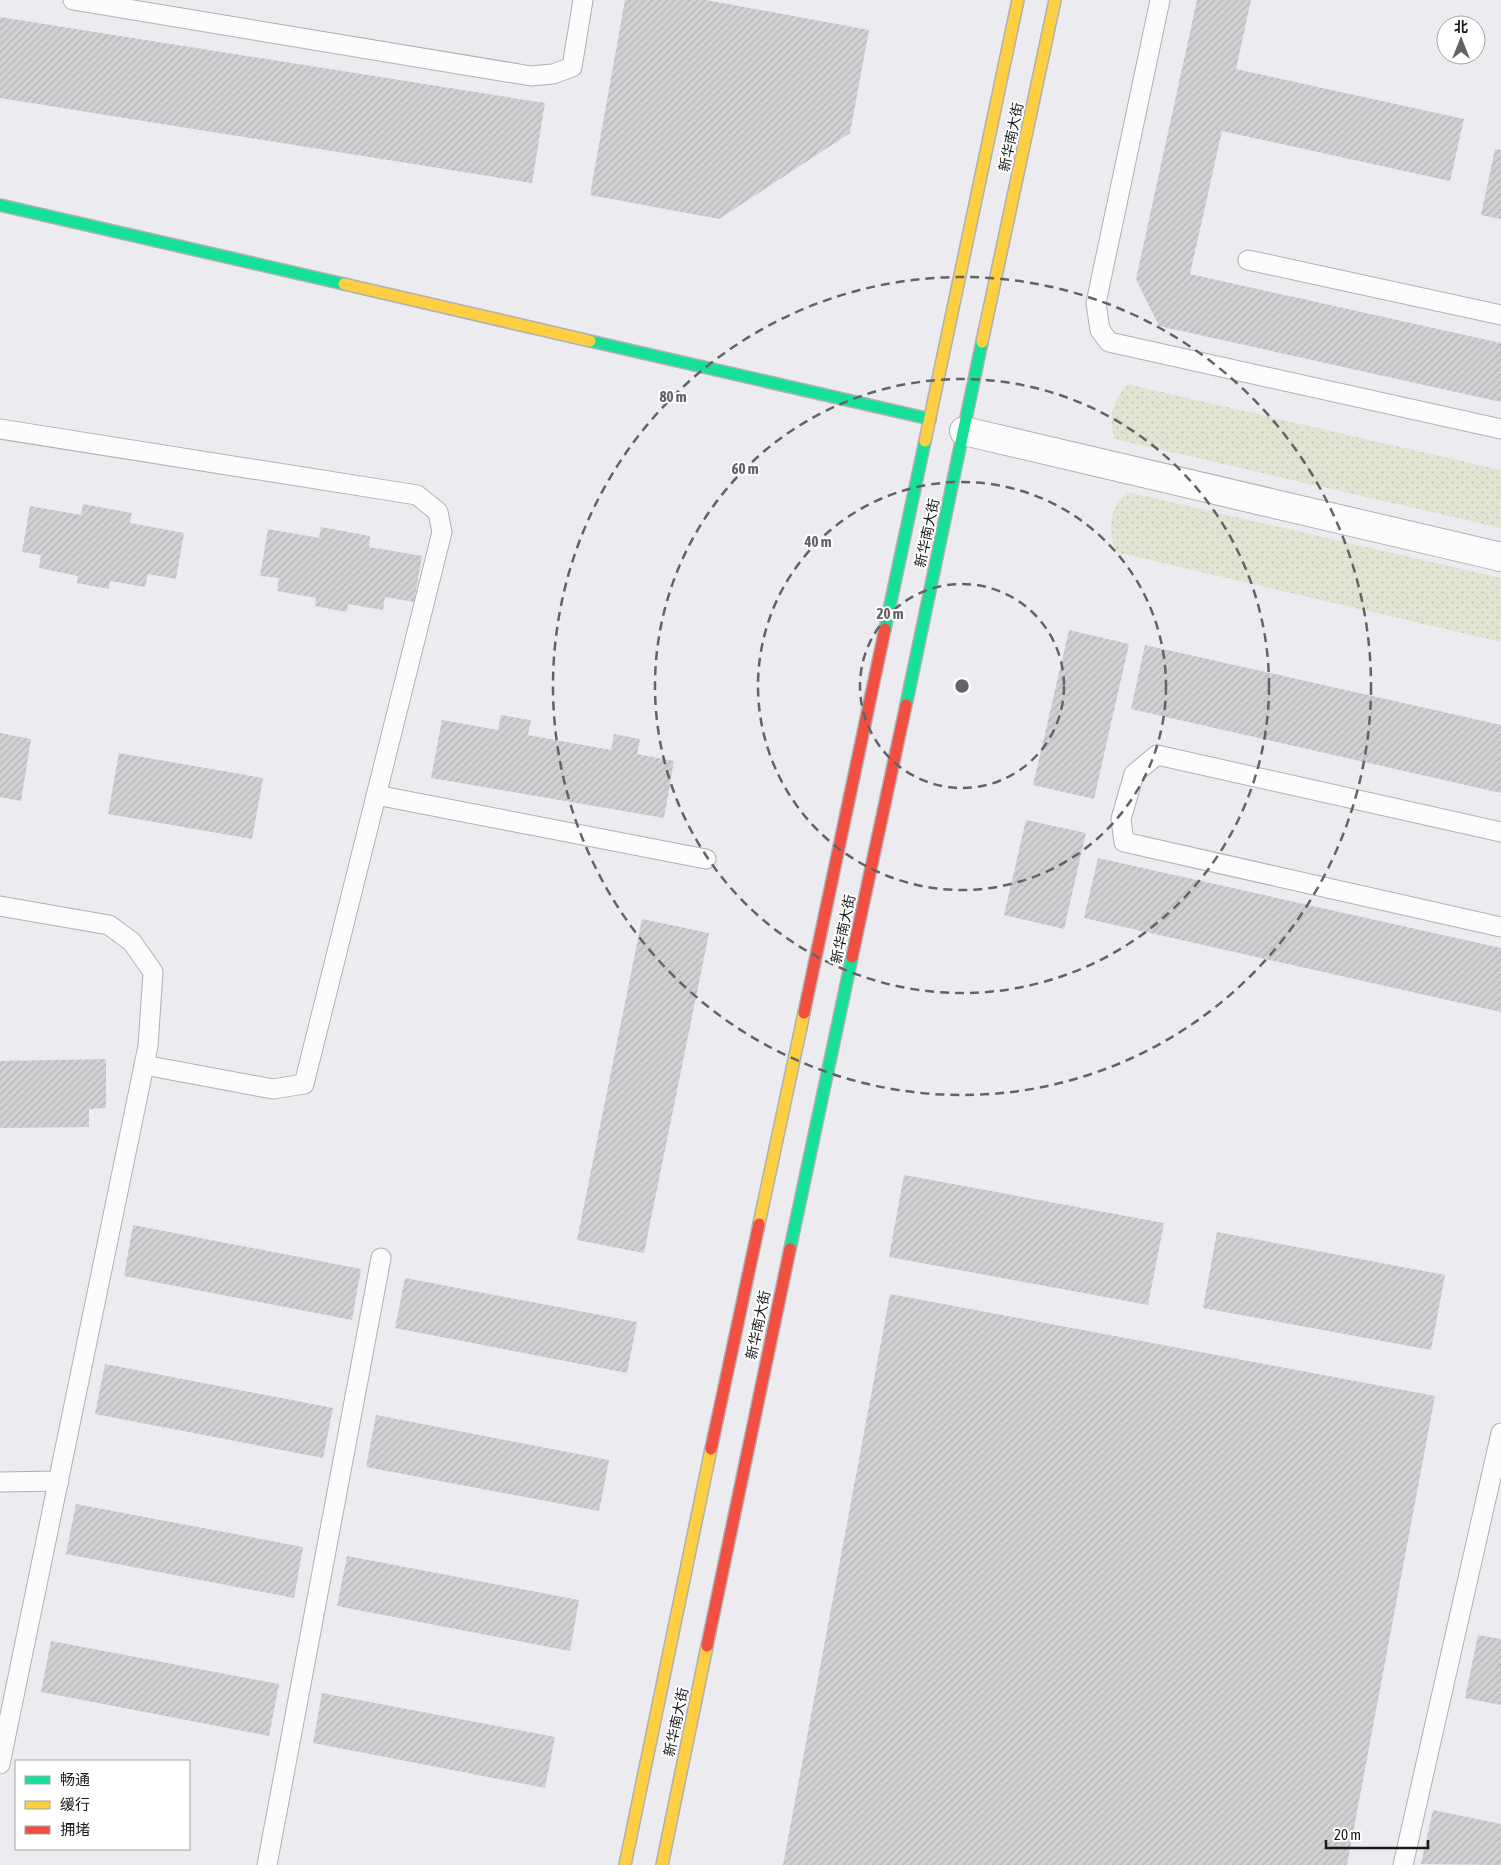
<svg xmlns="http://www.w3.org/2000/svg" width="1501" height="1865" font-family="'Asap Condensed','Noto Sans SC',sans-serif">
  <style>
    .green { fill: url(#green-dots) }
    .building { fill: url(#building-hatch) }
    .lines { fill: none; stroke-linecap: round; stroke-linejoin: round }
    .lane-casing { stroke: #afb0b2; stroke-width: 21 }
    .street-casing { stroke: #afb0b2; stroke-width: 30 }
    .fast-casing { stroke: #afb0b2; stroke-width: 14 }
    .slow-casing { stroke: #afb0b2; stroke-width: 14 }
    .jam-casing { stroke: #afb0b2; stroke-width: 14 }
    .lane { stroke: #fcfcfd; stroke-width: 19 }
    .street { stroke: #fcfcfd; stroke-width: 28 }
    .fast { stroke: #16e098; stroke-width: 11 }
    .slow { stroke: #ffcf43; stroke-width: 11 }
    .jam { stroke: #f24e42; stroke-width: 11 }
    .ring { fill: none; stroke: #626366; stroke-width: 2.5; stroke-dasharray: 9 6 }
    .labels { text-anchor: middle; stroke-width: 4; stroke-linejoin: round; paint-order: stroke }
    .street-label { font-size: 14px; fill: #18191b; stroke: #fff }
    .centre { fill: #626366; stroke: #fff; stroke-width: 2.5 }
    .ring-label { font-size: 15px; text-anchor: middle; font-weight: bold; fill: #626366; stroke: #fff; stroke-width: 4; stroke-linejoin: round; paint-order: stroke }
  </style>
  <defs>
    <pattern id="green-dots" width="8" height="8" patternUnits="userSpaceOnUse" patternTransform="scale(1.25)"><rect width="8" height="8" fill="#e2e4d3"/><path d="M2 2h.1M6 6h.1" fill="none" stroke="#c1c3b5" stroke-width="1.8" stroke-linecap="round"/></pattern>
    <pattern id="building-hatch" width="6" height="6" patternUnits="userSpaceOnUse" patternTransform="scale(1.25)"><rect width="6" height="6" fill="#d2d0d3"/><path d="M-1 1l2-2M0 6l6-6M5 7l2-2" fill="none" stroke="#b4b2b5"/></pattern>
  </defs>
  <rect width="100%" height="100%" fill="#ececf0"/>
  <!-- green -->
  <path class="green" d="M 1127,384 L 1501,470 L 1501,528 L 1114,439 C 1109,414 1112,404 1127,384 Z
    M 1128,492 L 1501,578 L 1501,642 L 1115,552 C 1111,537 1108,518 1117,504 C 1120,499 1125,495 1128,492 Z"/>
  <!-- building -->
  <path class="building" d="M 625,0 L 706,0 L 869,30 L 850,133 L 719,219 L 590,195 Z
    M 1197,0 L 1251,0 L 1236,69 L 1464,119 L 1450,181 L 1222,131 L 1190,274 L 1501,343 L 1501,402 L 1159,326 L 1136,279 Z
    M 0,17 L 545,103 L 532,183 L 0,98 Z
    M 1495,149 L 1501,150 L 1501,219 L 1481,215 Z
    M 83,504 L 132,513 L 130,523 L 184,533 L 176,579 L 148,574 L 145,587 L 110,581 L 109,589 L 77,583 L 78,576 L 39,568 L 41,555 L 22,552 L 30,506 L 81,515 Z
    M 321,527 L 370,536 L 369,547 L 422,556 L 414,602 L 385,597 L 383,610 L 348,604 L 347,612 L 315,606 L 316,598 L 277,591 L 279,578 L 260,576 L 268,529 L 319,538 Z
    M 1069,630 L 1129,644 L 1094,799 L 1033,785 Z
    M 1145,645 L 1501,725 L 1501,793 L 1131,709 Z
    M 501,715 L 531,720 L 528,735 L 611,750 L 614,734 L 640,739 L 637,754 L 674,761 L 664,818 L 431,778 L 442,720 L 498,730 Z
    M 0,733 L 31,739 L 21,801 L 0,797 Z
    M 119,753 L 263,778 L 252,839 L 108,814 Z
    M 1026,820 L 1086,833 L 1064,929 L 1004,915 Z
    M 1098,858 L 1501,948 L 1501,1012 L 1084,918 Z
    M 642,919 L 709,933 L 644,1253 L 577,1240 Z
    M 106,1059 L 106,1108 L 89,1109 L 89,1127 L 0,1128 L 0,1061 Z
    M 904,1175 L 1164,1223 L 1148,1305 L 889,1257 Z
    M 133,1225 L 361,1269 L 352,1320 L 124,1276 Z
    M 1217,1232 L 1445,1275 L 1431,1350 L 1203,1308 Z
    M 405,1278 L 637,1322 L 627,1373 L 395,1328 Z
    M 890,1294 L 1435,1396 L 1347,1865 L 783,1865 Z
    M 105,1364 L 333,1408 L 323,1458 L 95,1414 Z
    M 376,1415 L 609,1460 L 599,1511 L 366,1467 Z
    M 76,1504 L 303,1547 L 294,1598 L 66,1554 Z
    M 347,1556 L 579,1600 L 570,1651 L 337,1606 Z
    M 1478,1635 L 1501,1639 L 1501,1705 L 1465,1698 Z
    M 51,1641 L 279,1684 L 269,1736 L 41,1692 Z
    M 322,1693 L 555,1737 L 545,1788 L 313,1743 Z
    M 1433,1810 L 1501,1824 L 1501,1865 L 1421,1864 Z"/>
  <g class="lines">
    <!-- lane casing -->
    <g class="lane-casing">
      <path id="lane" d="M 73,0 L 531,76 L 553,74 L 572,67 L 583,0
        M 1160,0 L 1096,303 L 1100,330 L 1109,342 L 1501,429
        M 1248,260 L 1501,315
        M 0,429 L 417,495 L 438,512 L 442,532 L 304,1084 L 273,1089 L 144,1065
        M 376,795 L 706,859
        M 1501,832 L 1157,755 L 1134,774 L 1121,819 L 1124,842 L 1501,927
        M 0,906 L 109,925 L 132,942 L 153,972 L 148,1046 L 0,1764
        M 0,1482 L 59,1481
        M 267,1865 L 381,1258
        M 1403,1865 L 1501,1433"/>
    </g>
    <!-- street casing -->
    <g class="street-casing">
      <path id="street" d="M 964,431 L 1501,557"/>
    </g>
    <!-- fast casing -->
    <g class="fast-casing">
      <path id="fast" d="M 0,205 L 344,284
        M 590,341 L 930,419
        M 885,629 L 925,441
        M 906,705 L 982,342
        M 790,1249 L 852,957"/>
    </g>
    <!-- slow casing -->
    <g class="slow-casing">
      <path id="slow" d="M 344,284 L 590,341
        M 982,342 L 1055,0
        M 925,441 L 1018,0
        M 759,1224 L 804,1013
        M 625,1865 L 711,1449
        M 662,1865 L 707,1646"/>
    </g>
    <!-- jam casing -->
    <g class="jam-casing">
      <path id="jam" d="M 852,957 L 906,705
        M 804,1013 L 885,629
        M 711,1449 L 759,1224
        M 707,1646 L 790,1249"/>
    </g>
    <!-- lane -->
    <use href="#lane" class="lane"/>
    <!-- street -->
    <use href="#street" class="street"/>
    <!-- fast -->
    <use href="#fast" class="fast"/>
    <!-- slow -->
    <use href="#slow" class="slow"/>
    <!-- jam -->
    <use href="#jam" class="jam"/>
  </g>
  <!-- distance rings -->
  <g class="ring">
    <circle cx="962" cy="686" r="102"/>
    <circle cx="962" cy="686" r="204"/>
    <circle cx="962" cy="686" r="307"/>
    <circle cx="962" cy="686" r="409"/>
  </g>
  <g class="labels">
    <!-- street labels -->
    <g class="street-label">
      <text transform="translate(1011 137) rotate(-78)" y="5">新华南大街</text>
      <text transform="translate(927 533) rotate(-78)" y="5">新华南大街</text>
      <text transform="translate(843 929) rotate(-78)" y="5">新华南大街</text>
      <text transform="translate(758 1325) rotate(-78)" y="5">新华南大街</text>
      <text transform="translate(676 1722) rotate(-78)" y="5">新华南大街</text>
    </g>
  </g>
  <circle cx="962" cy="686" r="8" class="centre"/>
  <g class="ring-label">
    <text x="673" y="402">80 m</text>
    <text x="745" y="474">60 m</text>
    <text x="818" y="547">40 m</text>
    <text x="890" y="619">20 m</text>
  </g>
  <!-- legend -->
  <rect x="15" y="1760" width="175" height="90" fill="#ffffff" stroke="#a3a3a4"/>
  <rect x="25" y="1776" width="25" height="8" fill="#16e098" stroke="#a3a3a4"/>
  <text x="60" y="1785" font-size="15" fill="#18191b">畅通</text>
  <rect x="25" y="1801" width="25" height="8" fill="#ffcf43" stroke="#a3a3a4"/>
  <text x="60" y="1810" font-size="15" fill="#18191b">缓行</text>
  <rect x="25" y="1826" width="25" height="8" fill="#f24e42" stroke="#a3a3a4"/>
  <text x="60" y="1835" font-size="15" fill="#18191b">拥堵</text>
  <!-- north arrow -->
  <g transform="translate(1461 40)"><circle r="24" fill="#ffffff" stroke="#a3a3a4"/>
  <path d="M0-4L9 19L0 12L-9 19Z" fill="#626366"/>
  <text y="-8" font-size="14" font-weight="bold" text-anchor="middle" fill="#18191b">北</text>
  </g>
  <!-- scale -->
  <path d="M1326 1840v8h102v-8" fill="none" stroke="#18191b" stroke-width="2.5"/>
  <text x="1334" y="1840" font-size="15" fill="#18191b" stroke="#ffffff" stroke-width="4" paint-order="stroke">20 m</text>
</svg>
